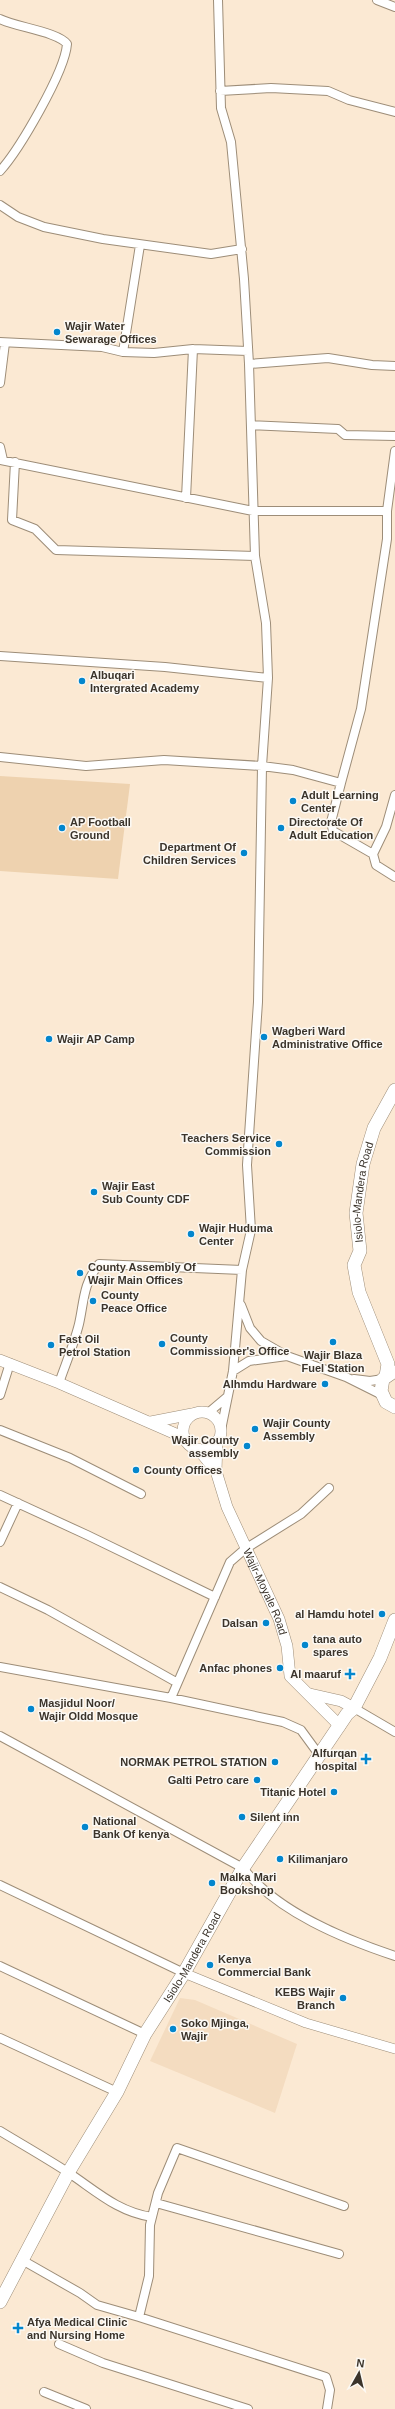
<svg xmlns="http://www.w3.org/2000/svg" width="395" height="2409" font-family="Helvetica,sans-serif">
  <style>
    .built { fill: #f4dcc0 }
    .green { fill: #eed2af }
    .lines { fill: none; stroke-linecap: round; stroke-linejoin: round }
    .minor-casing { stroke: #9d8d78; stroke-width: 10 }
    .tertiary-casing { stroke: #9d8d78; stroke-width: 10 }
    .secondary-casing { stroke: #9d8d78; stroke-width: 12 }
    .trunk-casing { stroke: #9d8d78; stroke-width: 14 }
    .minor { stroke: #fff; stroke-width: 8 }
    .tertiary { stroke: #fff; stroke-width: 9 }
    .secondary { stroke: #fff; stroke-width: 11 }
    .trunk { stroke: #fff; stroke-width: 13 }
    .poi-dot { fill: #0386cd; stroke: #fcf9f4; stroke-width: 1.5 }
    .labels { text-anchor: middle; stroke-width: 3; stroke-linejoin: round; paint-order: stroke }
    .poi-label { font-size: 11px; font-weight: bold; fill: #3b342b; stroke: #fcf9f4; text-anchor: start }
    .street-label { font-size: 11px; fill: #3b342b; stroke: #fcf9f4 }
  </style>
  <rect width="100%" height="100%" fill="#fbe9d3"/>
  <!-- built -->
  <path class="built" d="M 180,1998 L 195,2000 L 297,2044 L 275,2113 L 150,2061 Z"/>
  <!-- green -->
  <path class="green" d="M 0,776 L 130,784 L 118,879 L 0,871 Z"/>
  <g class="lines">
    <!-- minor casing -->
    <g class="minor-casing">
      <path id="minor" d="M 218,0 L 221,108 L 231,142 L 244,279 L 249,364 L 255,556 L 266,623 L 268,678 L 262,766 L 258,1002 L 247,1165 L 251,1230 L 242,1270 L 233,1371 L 221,1430
        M 377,0 L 395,7
        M 0,19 C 16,27 58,32 67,44 C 65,72 19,150 0,171
        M 220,91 L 271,88 L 328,91 L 349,100 L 395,112
        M 0,205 L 18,217 L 44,227 L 103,239 L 211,254 L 242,249
        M 0,342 L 102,347 L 123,352 L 154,353 L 193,349 L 248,351
        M 123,352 L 140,245
        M 249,364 L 328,358 L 372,365 L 395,366
        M 0,383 L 5,343
        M 251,425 L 338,429 L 345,435 L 395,436
        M 0,447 L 3,460
        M 0,460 L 253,511 L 387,511
        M 15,462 L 12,520 L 35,529 L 56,550 L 255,556
        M 186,498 L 193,349
        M 0,656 L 165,667 L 268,678
        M 0,757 L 86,766 L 164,760 L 262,766 L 293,770 L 341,783 L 361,709 L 387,539 L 387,511 L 395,451
        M 341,783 L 331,822 L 333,831 L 373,854 L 376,865 L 395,877
        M 373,854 L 386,827 L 395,795
        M 241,1305 L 250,1328 L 261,1341 L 287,1356 L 346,1377 L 382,1395
        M 233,1371 L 249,1361 L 287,1356
        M 354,1379 L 370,1381 L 383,1379
        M 59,1383 C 66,1363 74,1344 79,1324 C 84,1302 83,1283 99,1264 L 242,1270
        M 0,1395 L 10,1363
        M 208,1413 L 227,1397
        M 0,1430 L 70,1458 L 141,1494
        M 0,1495 L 87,1535 L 215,1597
        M 0,1542 L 18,1503
        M 0,1587 L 48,1610 L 176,1682
        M 0,1667 L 171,1698 L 283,1722 L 301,1730 L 320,1756
        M 171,1698 L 230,1562 L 245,1549 L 301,1514 L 329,1488
        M 354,1708 L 395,1732
        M 0,1736 L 243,1868 C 277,1912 344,1939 395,1956
        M 0,1885 L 184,1973
        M 0,1966 L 145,2034
        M 0,2038 L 117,2092
        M 0,2131 C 23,2145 46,2158 69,2173 C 96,2191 118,2212 152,2217
        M 156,2203 L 339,2254
        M 22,2260 L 80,2293 L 97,2305 L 139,2317 L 149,2276 L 150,2225 L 158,2193 L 177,2148 L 344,2206
        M 139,2317 L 326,2377 L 330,2390 L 327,2409
        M 59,2344 L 103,2363 L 248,2409
        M 44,2392 L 86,2409"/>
    </g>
    <!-- tertiary casing -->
    <g class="tertiary-casing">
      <path id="tertiary" d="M 184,1973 L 306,2023 L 395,2049"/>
    </g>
    <!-- secondary casing -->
    <g class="secondary-casing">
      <g id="secondary">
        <path d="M 0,1360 L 59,1383 L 185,1438"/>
        <circle cx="202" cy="1431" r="19"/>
        <path d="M 151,1422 L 192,1414"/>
        <path id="s1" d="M 198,1449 L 216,1471 L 227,1507 L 279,1619 L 287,1646 L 290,1676 L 340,1726"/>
        <path d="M 216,1471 L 217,1441"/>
        <path d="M 310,1694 L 341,1701 L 354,1708"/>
      </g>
    </g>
    <!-- trunk casing -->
    <g class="trunk-casing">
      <g id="trunk">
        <path d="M 393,1372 L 383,1379 L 381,1391 L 386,1402 L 395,1407"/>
        <path id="s2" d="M 386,1376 L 388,1364 L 359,1292 L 354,1265 L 360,1251 L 356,1213 L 363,1164 L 374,1128 L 395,1090"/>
        <path id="s3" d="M 0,2302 L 68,2173 L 117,2092 L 145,2034 L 184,1973 L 243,1868 L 347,1714 L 354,1708 L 380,1658 L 395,1620"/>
      </g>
    </g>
    <!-- minor -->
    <use href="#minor" class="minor"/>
    <!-- tertiary -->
    <use href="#tertiary" class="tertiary"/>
    <!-- secondary -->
    <use href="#secondary" class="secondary"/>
    <!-- trunk -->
    <use href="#trunk" class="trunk"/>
  </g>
  <!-- markers -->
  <g class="poi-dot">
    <circle cx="57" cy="332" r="4"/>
    <circle cx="82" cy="681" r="4"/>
    <circle cx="293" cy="801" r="4"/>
    <circle cx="62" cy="828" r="4"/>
    <circle cx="281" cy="828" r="4"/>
    <circle cx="244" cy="853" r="4"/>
    <circle cx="264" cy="1037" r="4"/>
    <circle cx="49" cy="1039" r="4"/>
    <circle cx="279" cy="1144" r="4"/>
    <circle cx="94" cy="1192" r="4"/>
    <circle cx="191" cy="1234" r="4"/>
    <circle cx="80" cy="1273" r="4"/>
    <circle cx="93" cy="1301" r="4"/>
    <circle cx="333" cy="1342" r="4"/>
    <circle cx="162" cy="1344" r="4"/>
    <circle cx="51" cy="1345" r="4"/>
    <circle cx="325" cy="1384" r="4"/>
    <circle cx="255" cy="1429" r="4"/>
    <circle cx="247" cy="1446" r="4"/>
    <circle cx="136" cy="1470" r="4"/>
    <circle cx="382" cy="1614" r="4"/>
    <circle cx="266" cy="1623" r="4"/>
    <circle cx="305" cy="1645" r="4"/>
    <circle cx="280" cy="1668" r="4"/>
    <path d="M348 1668h4v4h4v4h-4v4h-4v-4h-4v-4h4z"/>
    <circle cx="31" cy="1709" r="4"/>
    <path d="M364 1753h4v4h4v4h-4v4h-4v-4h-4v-4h4z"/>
    <circle cx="275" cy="1762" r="4"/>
    <circle cx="257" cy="1780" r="4"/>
    <circle cx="334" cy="1792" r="4"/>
    <circle cx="242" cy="1817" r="4"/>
    <circle cx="85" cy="1827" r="4"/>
    <circle cx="280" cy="1859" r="4"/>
    <circle cx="212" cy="1883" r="4"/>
    <circle cx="210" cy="1965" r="4"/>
    <circle cx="343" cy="1998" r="4"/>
    <circle cx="173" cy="2029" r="4"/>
    <path d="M16 2322h4v4h4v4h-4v4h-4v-4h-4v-4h4z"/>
  </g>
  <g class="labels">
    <!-- poi labels -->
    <g class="poi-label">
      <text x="65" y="330">Wajir Water<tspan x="65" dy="13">Sewarage Offices</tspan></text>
      <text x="90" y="679">Albuqari<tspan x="90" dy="13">Intergrated Academy</tspan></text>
      <text x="301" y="799">Adult Learning<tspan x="301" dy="13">Center</tspan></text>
      <text x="70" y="826">AP Football<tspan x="70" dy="13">Ground</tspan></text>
      <text x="289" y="826">Directorate Of<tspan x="289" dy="13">Adult Education</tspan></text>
      <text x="236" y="851" text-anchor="end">Department Of<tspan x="236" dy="13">Children Services</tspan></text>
      <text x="272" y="1035">Wagberi Ward<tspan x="272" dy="13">Administrative Office</tspan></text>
      <text x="57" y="1043">Wajir AP Camp</text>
      <text x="271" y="1142" text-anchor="end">Teachers Service<tspan x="271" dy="13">Commission</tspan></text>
      <text x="102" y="1190">Wajir East<tspan x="102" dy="13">Sub County CDF</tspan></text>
      <text x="199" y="1232">Wajir Huduma<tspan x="199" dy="13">Center</tspan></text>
      <text x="88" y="1271">County Assembly Of<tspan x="88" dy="13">Wajir Main Offices</tspan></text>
      <text x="101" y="1299">County<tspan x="101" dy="13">Peace Office</tspan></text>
      <text x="170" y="1342">County<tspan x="170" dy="13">Commissioner's Office</tspan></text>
      <text x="59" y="1343">Fast Oil<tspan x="59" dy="13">Petrol Station</tspan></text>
      <text x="333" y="1359" text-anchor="middle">Wajir Blaza<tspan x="333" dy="13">Fuel Station</tspan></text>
      <text x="317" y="1388" text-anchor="end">Alhmdu Hardware</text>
      <text x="263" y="1427">Wajir County<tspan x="263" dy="13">Assembly</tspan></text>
      <text x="239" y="1444" text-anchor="end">Wajir County<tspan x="239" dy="13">assembly</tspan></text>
      <text x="144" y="1474">County Offices</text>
      <text x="374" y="1618" text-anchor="end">al Hamdu hotel</text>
      <text x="258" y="1627" text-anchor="end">Dalsan</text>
      <text x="313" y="1643">tana auto<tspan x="313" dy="13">spares</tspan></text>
      <text x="272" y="1672" text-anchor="end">Anfac phones</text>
      <text x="341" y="1678" text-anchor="end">Al maaruf</text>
      <text x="39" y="1707">Masjidul Noor/<tspan x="39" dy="13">Wajir Oldd Mosque</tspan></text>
      <text x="357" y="1757" text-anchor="end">Alfurqan<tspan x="357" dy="13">hospital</tspan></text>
      <text x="267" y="1766" text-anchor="end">NORMAK PETROL STATION</text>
      <text x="249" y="1784" text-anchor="end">Galti Petro care</text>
      <text x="326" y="1796" text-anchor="end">Titanic Hotel</text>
      <text x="250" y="1821">Silent inn</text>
      <text x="93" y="1825">National<tspan x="93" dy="13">Bank Of kenya</tspan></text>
      <text x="288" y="1863">Kilimanjaro</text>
      <text x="220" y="1881">Malka Mari<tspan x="220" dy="13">Bookshop</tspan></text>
      <text x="218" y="1963">Kenya<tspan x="218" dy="13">Commercial Bank</tspan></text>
      <text x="335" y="1996" text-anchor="end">KEBS Wajir<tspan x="335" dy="13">Branch</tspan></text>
      <text x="181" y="2027">Soko Mjinga,<tspan x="181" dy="13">Wajir</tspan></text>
      <text x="27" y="2326">Afya Medical Clinic<tspan x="27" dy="13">and Nursing Home</tspan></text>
    </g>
    <!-- street labels -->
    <g class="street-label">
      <text dy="4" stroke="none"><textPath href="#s2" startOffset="192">Isiolo-Mandera Road</textPath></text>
      <text dy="4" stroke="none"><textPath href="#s1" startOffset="159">Wajir-Moyale Road</textPath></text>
      <text dy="4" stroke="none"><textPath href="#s3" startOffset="395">Isiolo-Mandera Road</textPath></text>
    </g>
  </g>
  <!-- north arrow -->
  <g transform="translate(359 2373) rotate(8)" stroke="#fcf9f4" stroke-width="3" paint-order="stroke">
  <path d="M0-3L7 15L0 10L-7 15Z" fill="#3b342b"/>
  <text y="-6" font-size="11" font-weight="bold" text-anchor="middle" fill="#3b342b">N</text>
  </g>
</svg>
